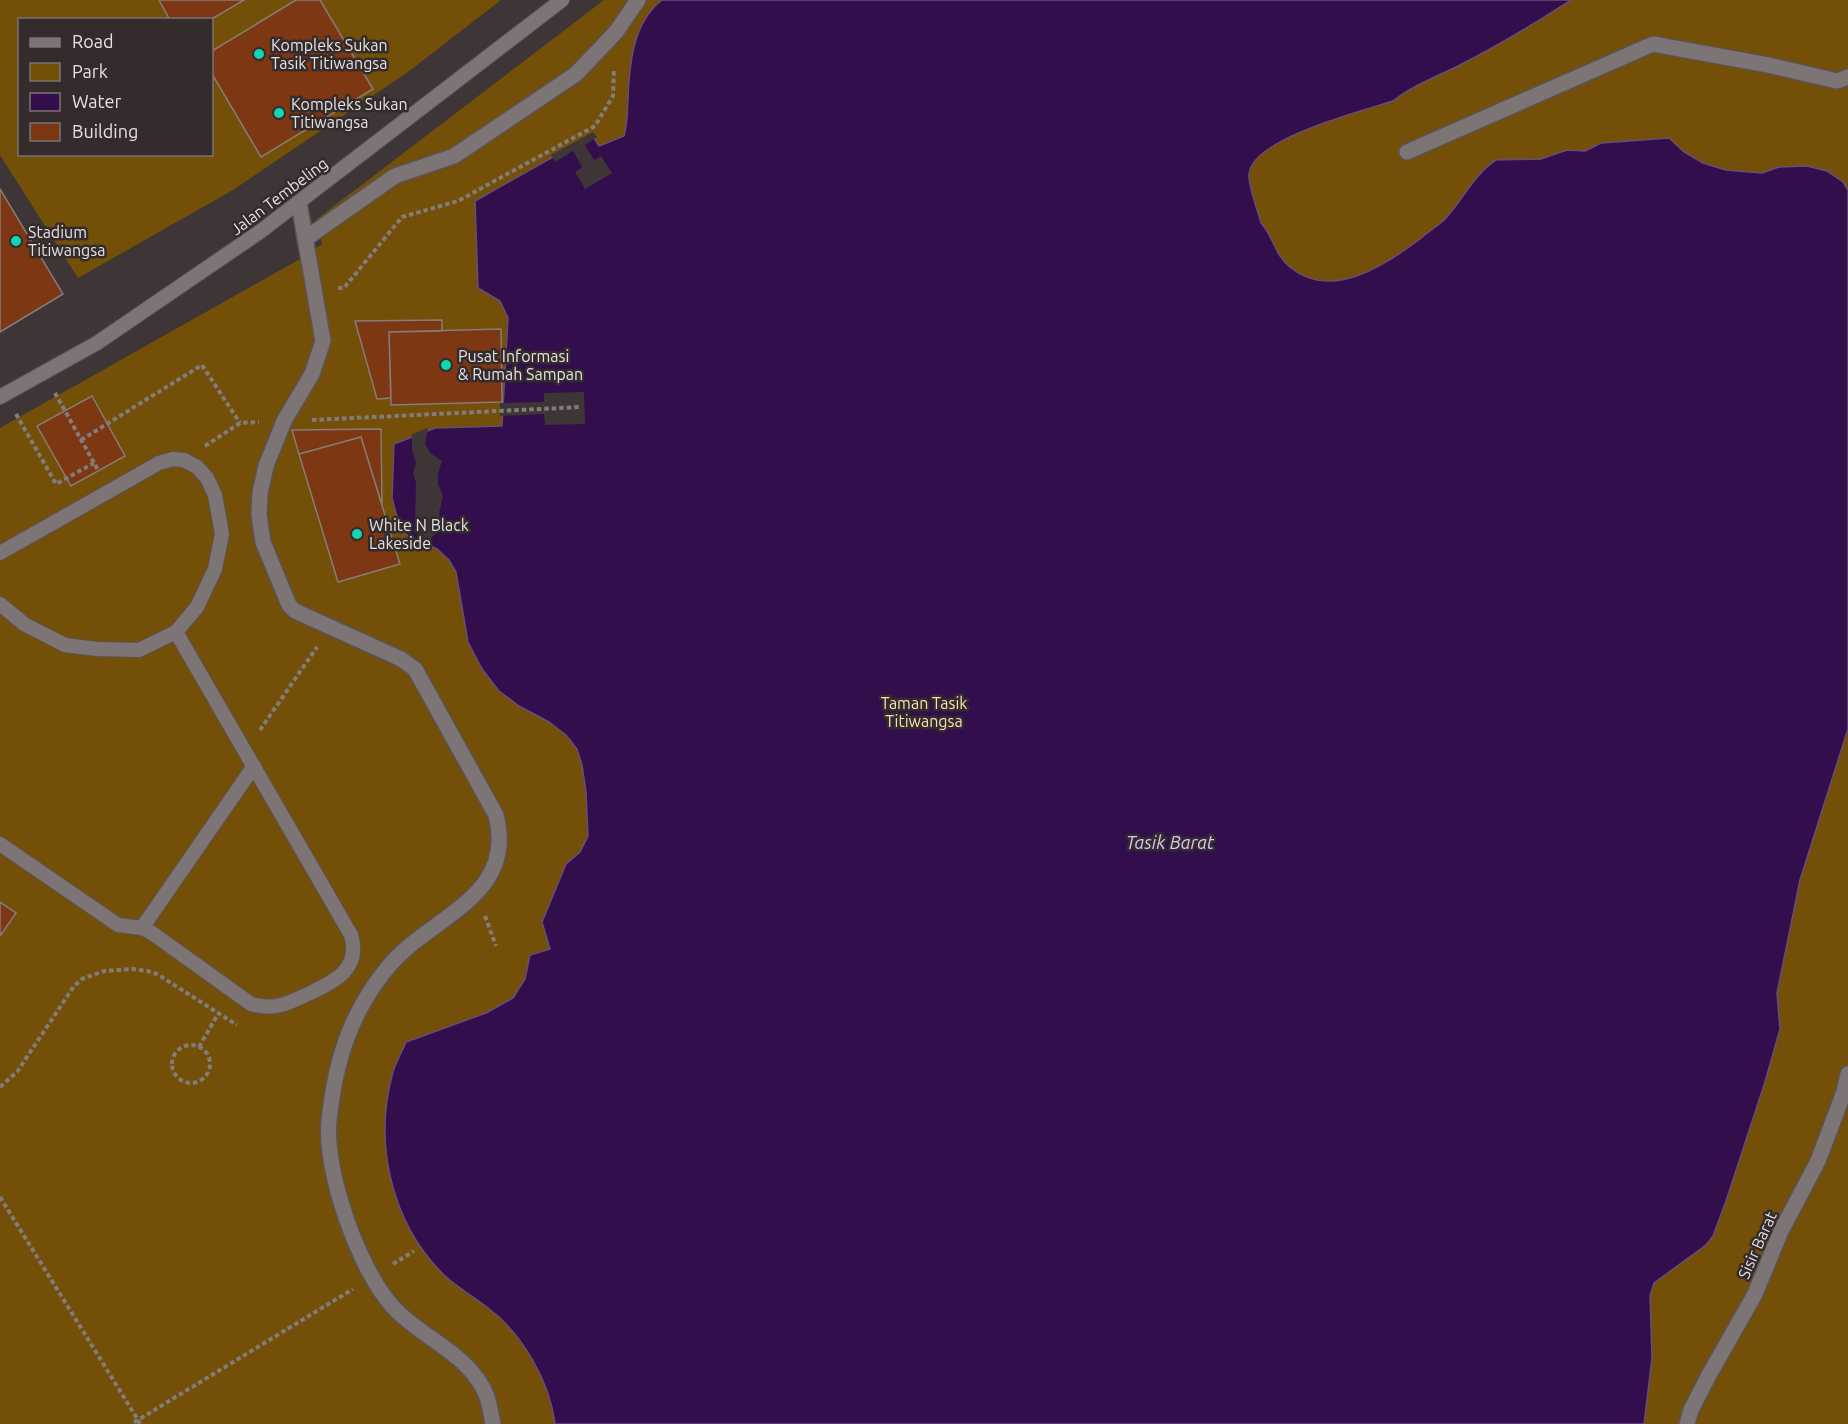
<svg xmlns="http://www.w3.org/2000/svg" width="1848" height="1424" font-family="Ubuntu,sans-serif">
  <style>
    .green { fill: #734f07; fill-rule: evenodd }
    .water { fill: #320e4c; stroke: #684d79; stroke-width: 1.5 }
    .pier { fill: #3d3536 }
    .building { fill: #7d3712; stroke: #857d7a; stroke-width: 1.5 }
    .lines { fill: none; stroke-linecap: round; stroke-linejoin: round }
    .lane-casing { stroke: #5a5454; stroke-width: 16 }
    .street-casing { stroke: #5a5454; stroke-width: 18 }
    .path { stroke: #827c7c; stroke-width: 4; stroke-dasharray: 4.5 3; stroke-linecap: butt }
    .lane { stroke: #7d7475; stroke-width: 14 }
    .street { stroke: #7d7475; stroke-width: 15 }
    .poi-dot { fill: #13d5b3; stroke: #332b2c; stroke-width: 2 }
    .labels { text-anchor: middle; stroke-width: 5; stroke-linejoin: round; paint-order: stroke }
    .poi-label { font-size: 16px; fill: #e6e1e1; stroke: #332b2c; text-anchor: start }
    .street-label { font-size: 16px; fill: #e6e1e1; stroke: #332b2c }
    .park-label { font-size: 16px; fill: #f9dfbb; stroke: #332b2c }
    .water-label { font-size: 18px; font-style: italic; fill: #dec3fc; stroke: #332b2c }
  </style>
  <rect width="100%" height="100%" fill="#3d3536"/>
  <!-- green -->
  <path class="green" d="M 0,0 L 501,0 L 408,72 L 233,190 L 78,278 L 0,155 ZM 20,20 L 212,20 L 212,154 L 20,154 Z
    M 604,0 L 1848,0 L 1848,1424 L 0,1424 L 0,428 L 300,259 L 322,244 L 317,219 Z"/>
  <!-- water -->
  <path class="water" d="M 662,0 L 1571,0 C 1534,24 1497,46 1458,66 C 1436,77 1413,85 1393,101 C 1362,111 1253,138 1249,174 C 1248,186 1258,211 1261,223 C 1275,239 1273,253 1291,268 C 1332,301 1387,264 1420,239 C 1428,232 1438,226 1445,219 C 1463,200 1474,174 1496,160 L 1541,159 L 1567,150 L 1585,151 L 1601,143 L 1669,138 L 1684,152 L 1703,163 L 1726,170 L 1762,173 L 1779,167 L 1807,166 L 1827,171 L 1843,182 L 1848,190 L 1848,729 L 1800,880 L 1777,993 L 1780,1029 L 1765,1082 L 1726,1201 L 1713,1236 L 1706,1245 L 1654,1283 L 1650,1296 L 1652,1358 L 1644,1424 L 555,1424 C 550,1382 522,1333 488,1308 C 473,1296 458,1288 444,1275 C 391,1223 373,1142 393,1072 C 396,1062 402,1052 406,1042 L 486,1013 L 513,998 L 525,979 L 530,955 L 550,949 L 542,922 L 566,864 L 580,852 L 588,836 L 586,792 L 582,765 L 577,749 L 566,735 L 549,722 L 519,706 L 499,691 L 482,669 L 468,642 L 456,572 L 449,560 L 437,549 L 401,532 L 392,498 L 394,444 L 435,428 L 502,426 L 508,318 L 500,301 L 478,288 L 475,201 L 592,135 L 599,146 L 624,136 C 628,121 627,113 628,99 C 629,65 633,22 662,0 Z"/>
  <!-- pier -->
  <path class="pier" d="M 593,132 L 597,137 L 585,145 L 594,160 L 601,156 L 612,173 L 585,189 L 575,172 L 582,167 L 573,151 L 555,162 L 551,155 Z
    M 584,392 L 585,424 L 545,425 L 544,414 L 500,416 L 500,403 L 544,402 L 544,393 Z
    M 428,428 L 425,444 L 430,453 L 442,461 L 438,473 L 438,484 L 443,496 L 439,513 L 443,528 L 432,537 L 428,545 L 418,540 L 419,530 L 415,522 L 416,483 L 413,473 L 416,463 L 412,450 L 412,434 Z"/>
  <!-- building -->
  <path class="building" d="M 159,0 L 244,0 L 210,20 L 170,20 Z
    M 296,0 L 320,0 L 373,89 L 261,157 L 212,74 L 212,51 Z
    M 0,189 L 63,294 L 0,332 Z
    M 442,320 L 442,331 L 389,332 L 391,398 L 377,399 L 355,321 Z
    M 501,329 L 502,402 L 391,405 L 389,332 Z
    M 92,396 L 125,456 L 71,486 L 37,426 Z
    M 381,429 L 382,505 L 361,437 L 299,454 L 292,430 Z
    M 361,437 L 400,564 L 338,582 L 299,454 Z
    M 0,902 L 16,913 L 0,936 Z"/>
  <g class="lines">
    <!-- lane casing -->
    <g class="lane-casing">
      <path id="lane" d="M 0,397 L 97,343 L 261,231 L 562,0
        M 0,553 L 159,463 L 173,459 L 184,460 L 197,467 L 207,478 L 215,495 L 222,534 L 215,569 L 197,607 L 176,632 L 139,650 L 97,649 L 65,645 L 24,624 L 0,604
        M 0,844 L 118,925 L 142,928 L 152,933 L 251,1004 C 276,1011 288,1003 310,993 C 336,981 361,968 351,935 L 176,632
        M 142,928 L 254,766"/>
    </g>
    <!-- street casing -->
    <g class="street-casing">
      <path id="street" d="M 1407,152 L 1653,44 L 1768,65 L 1837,81 L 1848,77
        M 299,203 L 323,341 L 312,374 L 284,421 L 266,466 L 260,493 L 259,515 L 263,542 L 289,605 L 295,611 L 401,659 L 415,669 L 496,815 C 517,898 431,915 388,967 C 350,1013 335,1062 329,1121 C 324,1171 359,1270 393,1307 C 422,1339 471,1354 487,1397 C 490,1406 491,1415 493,1424
        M 305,239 L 395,176 L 454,156 L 576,74 L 616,32 L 638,0
        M 1687,1424 L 1691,1410 L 1709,1375 L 1755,1294 L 1781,1231 L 1818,1161 L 1844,1092 L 1848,1074"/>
    </g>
    <!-- path -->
    <path class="path" d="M 338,288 L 344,288 L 402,217 L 458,201 L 595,126 L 613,96 L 614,69
      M 55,393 L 98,470
      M 16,414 L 56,484 L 94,463
      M 312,420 L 581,407
      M 81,440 L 202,365 L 240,423
      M 205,446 L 240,423 L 259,422
      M 260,730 L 317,647
      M 485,916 L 496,946
      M172 1064a19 19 0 1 1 38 0a19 19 0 1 1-38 0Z
      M 199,1047 L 218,1014
      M 0,1087 L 17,1072 L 74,986 L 82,979 L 104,971 L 133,969 L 147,971 L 157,974 L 237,1025
      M 0,1197 L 138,1420 L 131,1424
      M 393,1264 L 414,1251
      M 140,1424 L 138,1420 L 353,1289"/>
    <!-- lane -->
    <use href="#lane" class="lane"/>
    <!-- street -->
    <use href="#street" class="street"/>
  </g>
  <!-- markers -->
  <g class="poi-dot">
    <circle cx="259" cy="54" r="6"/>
    <circle cx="279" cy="113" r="6"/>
    <circle cx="16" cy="241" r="6"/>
    <circle cx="446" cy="365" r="6"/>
    <circle cx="357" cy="534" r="6"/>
  </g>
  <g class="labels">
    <!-- poi labels -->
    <g class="poi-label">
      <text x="271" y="51">Kompleks Sukan<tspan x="271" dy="18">Tasik Titiwangsa</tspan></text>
      <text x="291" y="110">Kompleks Sukan<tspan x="291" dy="18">Titiwangsa</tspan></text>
      <text x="28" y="238">Stadium<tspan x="28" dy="18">Titiwangsa</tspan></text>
      <text x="458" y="362">Pusat Informasi<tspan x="458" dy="18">&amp; Rumah Sampan</tspan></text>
      <text x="369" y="531">White N Black<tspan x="369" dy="18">Lakeside</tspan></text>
    </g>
    <!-- street labels -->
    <g class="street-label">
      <text transform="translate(279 196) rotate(-37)" y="6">Jalan Tembeling</text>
      <text transform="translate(1757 1245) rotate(-66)" y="6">Sisir Barat</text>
    </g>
    <!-- park labels -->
    <g class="park-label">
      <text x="924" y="709">Taman Tasik<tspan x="924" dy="18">Titiwangsa</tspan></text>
    </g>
    <!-- water labels -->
    <g class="water-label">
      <text x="1170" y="849">Tasik Barat</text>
    </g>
  </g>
  <!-- legend -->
  <rect x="18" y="18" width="195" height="138" fill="#332b2c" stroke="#7b7474" stroke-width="1.5"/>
  <rect x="30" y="38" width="30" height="9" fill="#7d7475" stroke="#7b7474" stroke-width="1.5"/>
  <text x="72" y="48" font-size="18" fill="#e6e1e1">Road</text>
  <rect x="30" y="63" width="30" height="18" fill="#734f07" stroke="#7b7474" stroke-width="1.5"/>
  <text x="72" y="78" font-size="18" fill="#e6e1e1">Park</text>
  <rect x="30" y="93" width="30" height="18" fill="#320e4c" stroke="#7b7474" stroke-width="1.5"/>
  <text x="72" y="108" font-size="18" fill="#e6e1e1">Water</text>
  <rect x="30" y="123" width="30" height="18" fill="#7d3712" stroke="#7b7474" stroke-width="1.5"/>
  <text x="72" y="138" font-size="18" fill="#e6e1e1">Building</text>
</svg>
